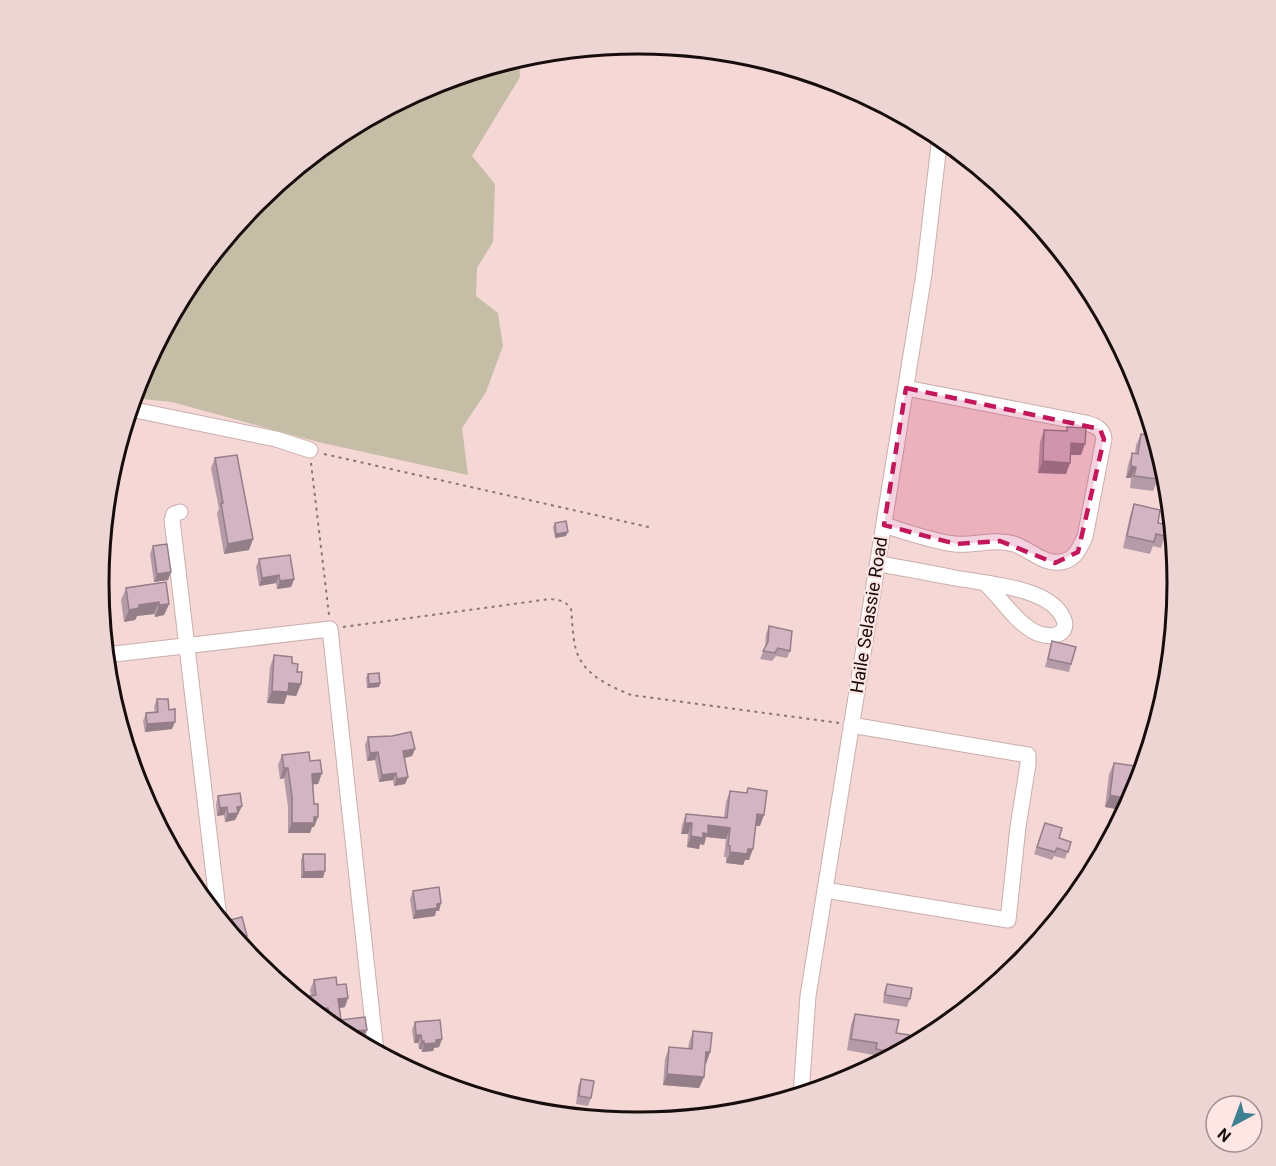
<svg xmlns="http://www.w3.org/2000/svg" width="1276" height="1166" font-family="Roboto,sans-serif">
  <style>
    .green { fill: #c6bda7 }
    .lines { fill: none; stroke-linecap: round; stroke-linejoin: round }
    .minor-casing { stroke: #caaeac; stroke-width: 17 }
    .path { stroke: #897574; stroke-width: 2; stroke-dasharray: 3 4.5; stroke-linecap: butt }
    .minor { stroke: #fff; stroke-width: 15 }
    .wall { fill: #b59ba7 }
    .shaded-wall { fill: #947e88 }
    .building { fill: #d3b4c2; stroke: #947e88; stroke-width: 1.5 }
    .marked { fill: #c2185b; fill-opacity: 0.2; stroke: #c2185b; stroke-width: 4.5; stroke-dasharray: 12 8; stroke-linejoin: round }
    .labels { text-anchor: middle; stroke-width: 4.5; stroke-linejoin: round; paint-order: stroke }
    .street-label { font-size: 18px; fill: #170d0d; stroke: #fee6e4 }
    .rim { fill: none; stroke: #170d0d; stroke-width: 3 }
  </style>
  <rect width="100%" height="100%" fill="#f5d7d5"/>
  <!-- green -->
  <path class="green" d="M 519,58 L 520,77 L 472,156 L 495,184 L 493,242 L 477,268 L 476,296 L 498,313 L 503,346 L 486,392 L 462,428 L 468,475 L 318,442 L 172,402 L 133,398 L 140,376 L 190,283 L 257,201 L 339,134 L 432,84 Z"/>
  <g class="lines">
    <!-- minor casing -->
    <g class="minor-casing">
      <path id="minor" d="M 130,409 L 276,439 L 310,450
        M 180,512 L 174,514 L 172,520 L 219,918
        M 884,525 C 907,532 931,541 955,544 C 975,546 994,538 1014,544 C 1032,550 1045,567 1065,561 C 1076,558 1080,547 1085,537 L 1104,439 C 1103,428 1095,426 1086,423 L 906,388
        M 879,564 C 904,568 930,573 955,578 C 983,583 1039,587 1058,610 C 1077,633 1052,642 1033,631 C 1014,620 1001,598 985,583
        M 106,655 L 330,629 L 376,1052
        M 825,890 L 1008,920 L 1018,827 L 1028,764 L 1028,755 L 851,725
        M 801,1095 L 808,996 L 924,274 L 940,136"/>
    </g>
    <!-- path -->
    <path class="path" d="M 324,454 L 653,528
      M 311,463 L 329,615
      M 343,627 L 550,599 C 560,600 566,601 571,609 C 573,625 572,647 581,661 C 591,678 614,688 631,695 L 839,723"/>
    <!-- minor -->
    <use href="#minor" class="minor"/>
  </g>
  <!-- wall -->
  <path class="wall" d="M 1067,427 L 1081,455 L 1070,455 L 1066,474 L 1038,473 L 1040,442 L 1044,430 L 1066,431 Z
    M 1141,434 L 1158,479 L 1153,491 L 1130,488 L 1131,478 L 1126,478 L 1128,465 L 1132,453 L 1135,454 L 1136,445 Z
    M 215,458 L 253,539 L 249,550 L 224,554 L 217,513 L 219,509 L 211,468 Z
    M 1134,504 L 1158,523 L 1165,536 L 1161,548 L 1153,546 L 1150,554 L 1123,548 L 1130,516 Z
    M 555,523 L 566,536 L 555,538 L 553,527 Z
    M 153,546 L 168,580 L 154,582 L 150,554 Z
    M 259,559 L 294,579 L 291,587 L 277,589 L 276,583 L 259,586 L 256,567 Z
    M 126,588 L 169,604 L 164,615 L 155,617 L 154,614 L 137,616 L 135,620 L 124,622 L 121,600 Z
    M 769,626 L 790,651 L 787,658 L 776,656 L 772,661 L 760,659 L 765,647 L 766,634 Z
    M 1052,641 L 1071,664 L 1069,672 L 1045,667 Z
    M 274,655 L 292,663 L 297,672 L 301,684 L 296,696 L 287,695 L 284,704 L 267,703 L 270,667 Z
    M 368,674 L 380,683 L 379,687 L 367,688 L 366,678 Z
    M 157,699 L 169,710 L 172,729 L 145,732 L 143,721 L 146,713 L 155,713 L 154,707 Z
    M 368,737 L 415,749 L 412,756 L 404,758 L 408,777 L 405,784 L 394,786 L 393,780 L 379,782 L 375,760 L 367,761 L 365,745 Z
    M 282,755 L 310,761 L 322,773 L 318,784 L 313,784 L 314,804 L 318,817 L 314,827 L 312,827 L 310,833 L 288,833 L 288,807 L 284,778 L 280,779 L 278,765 Z
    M 1114,763 L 1143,767 L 1115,817 L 1116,809 L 1105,807 L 1109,774 Z
    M 748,788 L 760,826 L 756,826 L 749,860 L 745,860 L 743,865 L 726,863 L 726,857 L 724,857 L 726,839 L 706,837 L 704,845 L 700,844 L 699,849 L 687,847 L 688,834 L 681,834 L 682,825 L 686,814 L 724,817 L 726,802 L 730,791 L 746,793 Z
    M 218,796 L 239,814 L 238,814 L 235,820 L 225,822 L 224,815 L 217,816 L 216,804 Z
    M 1045,823 L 1059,838 L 1071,842 L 1065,859 L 1054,856 L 1052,860 L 1034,854 Z
    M 303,854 L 323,878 L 301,878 L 301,860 Z
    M 413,891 L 441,903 L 439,911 L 436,911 L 435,916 L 413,919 L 410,899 Z
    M 230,920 L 247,936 L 244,944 L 240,945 L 228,930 L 227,928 Z
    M 314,980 L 337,985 L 345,1007 L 340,1008 L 341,1020 L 363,1039 L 338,1031 L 325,1020 L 324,1018 L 322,1018 L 297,998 L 311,995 L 310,990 Z
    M 887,984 L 910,999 L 907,1007 L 883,1003 L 884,992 Z
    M 855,1014 L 896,1033 L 907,1048 L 880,1062 L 872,1061 L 873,1055 L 847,1050 L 851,1025 Z
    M 415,1022 L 442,1039 L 439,1047 L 434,1048 L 433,1051 L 422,1052 L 421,1049 L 419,1049 L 418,1043 L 414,1043 L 412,1030 Z
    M 693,1031 L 710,1052 L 706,1064 L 705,1064 L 704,1077 L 699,1088 L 663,1085 L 665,1059 L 669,1047 L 688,1049 L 689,1043 Z
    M 581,1079 L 591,1098 L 588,1106 L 576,1104 L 578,1087 Z"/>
  <!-- shaded-wall -->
  <path class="shaded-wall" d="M 1071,443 L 1085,444 L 1081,455 L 1066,455 Z
    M 1043,461 L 1070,463 L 1066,474 L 1038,473 Z
    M 1131,466 L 1136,467 L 1131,478 L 1126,478 Z
    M 568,532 L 566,536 L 555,538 L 556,534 Z
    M 253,539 L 249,550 L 224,554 L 228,544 Z
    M 171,572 L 168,580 L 154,582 L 157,574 Z
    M 279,575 L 276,583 L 259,586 L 262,578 Z
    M 294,579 L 291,587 L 277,589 L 280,581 Z
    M 159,602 L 154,614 L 137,616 L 135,620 L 124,622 L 129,610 L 139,605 Z
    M 169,604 L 164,615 L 155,617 L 159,605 Z
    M 289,683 L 301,684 L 296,696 L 287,695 L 284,704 L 267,703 L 272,691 Z
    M 380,683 L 379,687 L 367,688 L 369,684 Z
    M 175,722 L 172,729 L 145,732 L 147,724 Z
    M 415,749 L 412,756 L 401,759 L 403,751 Z
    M 378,752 L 375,760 L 367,761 L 370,753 Z
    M 284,768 L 288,768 L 284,778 L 280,779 Z
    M 322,773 L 318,784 L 309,785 L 312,774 Z
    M 396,773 L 393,780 L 379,782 L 382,775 Z
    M 408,777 L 405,784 L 394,786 L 397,779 Z
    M 1110,795 L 1120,797 L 1116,809 L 1105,807 Z
    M 1119,805 L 1127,806 L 1121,818 L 1115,817 Z
    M 242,806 L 235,820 L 225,822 L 228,814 L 237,807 Z
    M 227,807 L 224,815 L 217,816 L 220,808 Z
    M 757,814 L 764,815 L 760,826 L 753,825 Z
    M 314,817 L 318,817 L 314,827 L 312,827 L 310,833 L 288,833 L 292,823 Z
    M 685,823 L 692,823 L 688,834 L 681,834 Z
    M 708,825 L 730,828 L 726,839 L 706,837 L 704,845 L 700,844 L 699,849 L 687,847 L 691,836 Z
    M 748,849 L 753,849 L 749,860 L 745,860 L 743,865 L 726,863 L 730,852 Z
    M 325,871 L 323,878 L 301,878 L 304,872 Z
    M 441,903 L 439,911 L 436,911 L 435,916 L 413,919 L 416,911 L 437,904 Z
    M 247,936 L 244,944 L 240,945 L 236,939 Z
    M 348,998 L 345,1007 L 335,1009 L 338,999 Z
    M 316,1004 L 314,1011 L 306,1005 Z
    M 328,1008 L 324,1018 L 322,1018 L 316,1013 L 317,1009 Z
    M 367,1030 L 363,1039 L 355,1040 L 349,1037 L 351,1031 Z
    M 416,1035 L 421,1035 L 418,1043 L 414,1043 Z
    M 442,1039 L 439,1047 L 434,1048 L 433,1051 L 422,1052 L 424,1044 L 436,1040 Z
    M 422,1041 L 424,1041 L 421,1049 L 419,1049 Z
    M 706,1052 L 710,1052 L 706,1064 L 702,1063 Z
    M 667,1074 L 704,1077 L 699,1088 L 663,1085 Z"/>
  <!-- building -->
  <path class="building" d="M 1067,427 L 1086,428 L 1085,444 L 1071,443 L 1070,463 L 1043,461 L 1044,430 L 1067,431 Z
    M 1141,434 L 1154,436 L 1162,460 L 1158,479 L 1134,476 L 1136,467 L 1131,466 L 1132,453 L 1138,454 Z
    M 237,455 L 253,539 L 228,544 L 221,503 L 223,503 L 215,458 Z
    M 1134,504 L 1160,510 L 1158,523 L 1168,525 L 1165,536 L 1156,534 L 1154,542 L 1127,536 Z
    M 566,521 L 568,532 L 556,534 L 555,523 Z
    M 167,544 L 171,572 L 157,574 L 153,546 Z
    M 290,555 L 294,579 L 280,581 L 279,575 L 262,578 L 259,559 Z
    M 166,582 L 169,604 L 159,605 L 159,602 L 139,605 L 139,608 L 129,610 L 126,588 Z
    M 769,626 L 792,631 L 790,651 L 778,648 L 775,653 L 763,651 L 768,642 Z
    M 1052,641 L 1076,647 L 1071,664 L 1048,659 Z
    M 274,655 L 292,657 L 292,663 L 298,664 L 297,672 L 302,672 L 301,684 L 289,683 L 288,692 L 272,691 Z
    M 379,673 L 380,683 L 369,684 L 368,674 Z
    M 157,699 L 168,699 L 169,710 L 175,709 L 175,722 L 147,724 L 146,713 L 158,712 Z
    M 411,732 L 415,749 L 403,751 L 408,777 L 397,779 L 396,773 L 382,775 L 378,752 L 370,753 L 368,737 L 392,736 Z
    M 309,752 L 310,761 L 320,760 L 322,773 L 312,774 L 314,804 L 318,804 L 318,817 L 314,817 L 314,823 L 292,823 L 292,797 L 288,768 L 284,768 L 282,755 Z
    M 1114,763 L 1143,767 L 1136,790 L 1127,806 L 1119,805 L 1120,797 L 1110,795 Z
    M 748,788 L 767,791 L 764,815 L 757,814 L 753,849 L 748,849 L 747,854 L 730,852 L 730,846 L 728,846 L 730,828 L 708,825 L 708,834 L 703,833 L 703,838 L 691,836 L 692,823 L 685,823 L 686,814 L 727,818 L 730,791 L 747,793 Z
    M 240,793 L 242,806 L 237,807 L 238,813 L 228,814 L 227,807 L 220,808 L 218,796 Z
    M 1045,823 L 1062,828 L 1059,838 L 1071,842 L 1068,852 L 1057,848 L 1055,852 L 1037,847 Z
    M 303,854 L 325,854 L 325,871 L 304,872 Z
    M 439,887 L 441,903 L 437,904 L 437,908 L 416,911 L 413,891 Z
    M 242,917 L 247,936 L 236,939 L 230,920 Z
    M 336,977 L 337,985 L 346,984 L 348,998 L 338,999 L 341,1020 L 365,1017 L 367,1030 L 351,1031 L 353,1039 L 338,1031 L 331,1025 L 328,1008 L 317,1009 L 316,1004 L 306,1005 L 297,998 L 316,995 L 314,980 Z
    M 887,984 L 912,988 L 910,999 L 885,995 Z
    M 855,1014 L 899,1020 L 896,1033 L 909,1035 L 907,1048 L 898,1053 L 876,1049 L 877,1043 L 851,1039 Z
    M 440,1020 L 442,1039 L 436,1040 L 436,1043 L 424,1044 L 424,1041 L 422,1041 L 421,1035 L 416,1035 L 415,1022 Z
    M 693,1031 L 712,1033 L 710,1052 L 706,1052 L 704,1077 L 667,1074 L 669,1047 L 692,1049 Z
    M 581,1079 L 594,1081 L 591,1098 L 579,1096 Z"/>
  <!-- marked area -->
  <path class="marked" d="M 906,388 L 1100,429 L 1104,439 L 1078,552 L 1055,563 L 1000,541 L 956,544 L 884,525 Z"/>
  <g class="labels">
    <!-- street labels -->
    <g class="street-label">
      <text transform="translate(869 615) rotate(-81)" y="6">Haile Selassie Road</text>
    </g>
  </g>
  <!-- crop -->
  <path d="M0 0H1276V1166H0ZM109 583a529 529 0 1 1 1058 0a529 529 0 1 1-1058 0Z" fill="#ecd5d3" fill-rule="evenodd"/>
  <path class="rim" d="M109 583a529 529 0 1 1 1058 0a529 529 0 1 1-1058 0Z"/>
  <!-- north arrow -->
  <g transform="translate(1234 1124) rotate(221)"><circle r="28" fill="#fee6e4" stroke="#a28f8e" stroke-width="1.5"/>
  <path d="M0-4.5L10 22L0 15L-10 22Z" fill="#3e8091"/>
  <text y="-9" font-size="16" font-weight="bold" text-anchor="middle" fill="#170d0d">N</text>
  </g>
</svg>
